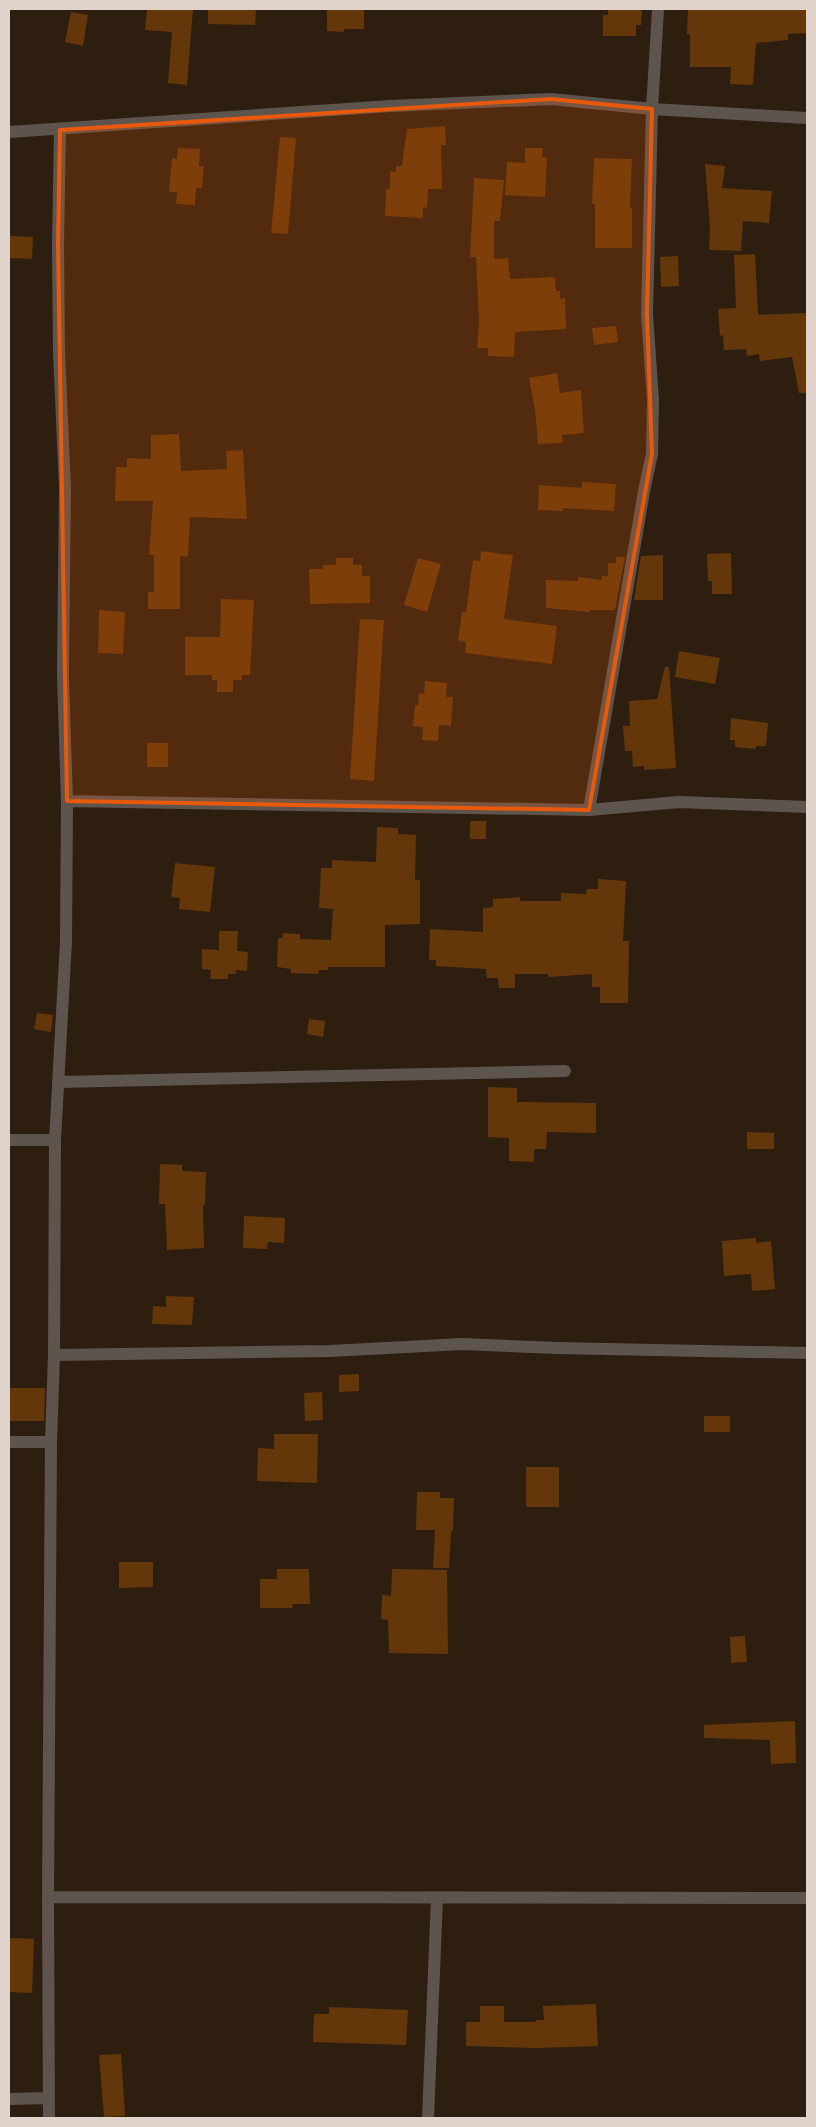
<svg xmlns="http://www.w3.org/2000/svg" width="816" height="2127" font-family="Ubuntu,sans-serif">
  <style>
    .building { fill: #64370b }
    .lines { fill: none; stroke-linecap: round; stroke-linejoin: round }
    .street { stroke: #5d544e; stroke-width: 12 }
    .marked { fill: #e8590c; fill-opacity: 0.2; stroke: #e8590c; stroke-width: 4; stroke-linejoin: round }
  </style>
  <rect width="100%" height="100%" fill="#2e1e10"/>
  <!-- building -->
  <path class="building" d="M 147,9 L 193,9 L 187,85 L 168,83 L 172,32 L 145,30 Z
    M 208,9 L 256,9 L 255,25 L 208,24 Z
    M 327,9 L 364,9 L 364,29 L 344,29 L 344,32 L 327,31 Z
    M 608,9 L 642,9 L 641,25 L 636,25 L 636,36 L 603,36 L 603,15 L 608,15 Z
    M 688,9 L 807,9 L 807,33 L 788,34 L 788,40 L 756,43 L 753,85 L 730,84 L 731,67 L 690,67 L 690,34 L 687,34 Z
    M 71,12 L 88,15 L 83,46 L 65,42 Z
    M 445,126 L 446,145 L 441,145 L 442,189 L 428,189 L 427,208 L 423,207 L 423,218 L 385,216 L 386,189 L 390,189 L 390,171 L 396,172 L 396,166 L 402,166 L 407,129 Z
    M 280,137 L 296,138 L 288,234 L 271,233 Z
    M 178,148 L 200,149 L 199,166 L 204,166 L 202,188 L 196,188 L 195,205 L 176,204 L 177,192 L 169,192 L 172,158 L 177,159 Z
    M 525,148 L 543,148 L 542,157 L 547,157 L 545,197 L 505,195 L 507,162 L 525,163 Z
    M 594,158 L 632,159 L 630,208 L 632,208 L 632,248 L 595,248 L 595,204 L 592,204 Z
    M 705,164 L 725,166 L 722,188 L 772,191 L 769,223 L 743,221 L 741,251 L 709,250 L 710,227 Z
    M 474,178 L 504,180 L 500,221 L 494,221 L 494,259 L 508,258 L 510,279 L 555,277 L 556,291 L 560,291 L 560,299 L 565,298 L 566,329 L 515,332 L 514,357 L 488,356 L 488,348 L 477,348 L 479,322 L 476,257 L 470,257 Z
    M 9,236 L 33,237 L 32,259 L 9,258 Z
    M 755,254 L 758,315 L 807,313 L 807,393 L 799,393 L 792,357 L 760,361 L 759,354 L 747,356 L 746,349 L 724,350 L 723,335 L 720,336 L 718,309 L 736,308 L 734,255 Z
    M 678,256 L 679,286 L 661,287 L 660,257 Z
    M 616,326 L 618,342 L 594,345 L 592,328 Z
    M 557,373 L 560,393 L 581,390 L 584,433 L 562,435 L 563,443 L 538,444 L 535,410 L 529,378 Z
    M 179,434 L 181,471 L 227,469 L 226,451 L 243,450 L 247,519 L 190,517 L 188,557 L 180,556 L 180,609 L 148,609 L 148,592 L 154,592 L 154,555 L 149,555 L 153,501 L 115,501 L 116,467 L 127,467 L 127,458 L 151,459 L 151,435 Z
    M 582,482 L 616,484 L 614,511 L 563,508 L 563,511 L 538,510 L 539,485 L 582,488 Z
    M 481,551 L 513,555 L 504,619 L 557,626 L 552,664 L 465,653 L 466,642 L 458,641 L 462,612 L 466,612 L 473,560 L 480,561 Z
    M 731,553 L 732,594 L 712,594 L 712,581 L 708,581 L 707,554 Z
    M 663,555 L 663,600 L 634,600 L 641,556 Z
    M 616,557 L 625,557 L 615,610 L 590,610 L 590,612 L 546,608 L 546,580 L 578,581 L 578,577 L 602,580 L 602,576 L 608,576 L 608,563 L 616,563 Z
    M 336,558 L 353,558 L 353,565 L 362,565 L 362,576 L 370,576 L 370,603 L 310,604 L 309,569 L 323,569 L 323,565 L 336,565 Z
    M 418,558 L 441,564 L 427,612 L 404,605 Z
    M 221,599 L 254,600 L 250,675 L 242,675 L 242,680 L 233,680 L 233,692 L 217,692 L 217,680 L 212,680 L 212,675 L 185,675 L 185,637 L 220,637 Z
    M 99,610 L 125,612 L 123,654 L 98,653 Z
    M 360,619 L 384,620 L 374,781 L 350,779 Z
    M 679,651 L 720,658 L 715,684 L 675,677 Z
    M 665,667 L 669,667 L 676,768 L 644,770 L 644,766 L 633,767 L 632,751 L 625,751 L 623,726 L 630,726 L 629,701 L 657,699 Z
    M 425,681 L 447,683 L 446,697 L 453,697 L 451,726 L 439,725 L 438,741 L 422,740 L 423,727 L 413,726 L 415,705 L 418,705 L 419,693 L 424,694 Z
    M 731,718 L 768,723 L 766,746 L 756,746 L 756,749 L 735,747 L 735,740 L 730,740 Z
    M 147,743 L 168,743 L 168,767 L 147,767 Z
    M 470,821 L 486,821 L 486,839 L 470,839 Z
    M 377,827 L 398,828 L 398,834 L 416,835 L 415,880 L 420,880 L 420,924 L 385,925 L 385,967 L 328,967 L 328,970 L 319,970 L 318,974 L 291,973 L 291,969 L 277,967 L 278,938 L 283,938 L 283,933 L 300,934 L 300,939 L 331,940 L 333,909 L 319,908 L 321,868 L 332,868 L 332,860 L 376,862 Z
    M 175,863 L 215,867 L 210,912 L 179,909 L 180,898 L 171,897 Z
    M 598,879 L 626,881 L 623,941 L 629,941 L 628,1003 L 600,1003 L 600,987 L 592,987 L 592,974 L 548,977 L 548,974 L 515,974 L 515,988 L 499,988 L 498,978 L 487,978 L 486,969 L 436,966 L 436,960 L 429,960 L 430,929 L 483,932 L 483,908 L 493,907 L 493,899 L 520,897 L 520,901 L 561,901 L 561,893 L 586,894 L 587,889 L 598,889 Z
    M 219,931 L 238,931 L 237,951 L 248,952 L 247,971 L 236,970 L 236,974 L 228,974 L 228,979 L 210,979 L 211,970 L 202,969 L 202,949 L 219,950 Z
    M 37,1013 L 53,1015 L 51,1032 L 34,1029 Z
    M 309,1019 L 325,1021 L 323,1037 L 307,1034 Z
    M 488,1087 L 517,1088 L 517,1102 L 596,1103 L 596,1133 L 547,1132 L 546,1149 L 534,1149 L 534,1162 L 509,1161 L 509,1138 L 488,1137 Z
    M 747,1132 L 774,1133 L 774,1149 L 747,1149 Z
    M 160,1164 L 182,1165 L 182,1171 L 206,1172 L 205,1205 L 203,1205 L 204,1248 L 167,1250 L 165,1204 L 159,1204 Z
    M 244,1216 L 285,1218 L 284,1243 L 268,1242 L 267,1249 L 243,1248 Z
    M 756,1238 L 756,1243 L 771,1241 L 775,1289 L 752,1291 L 751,1274 L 724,1276 L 722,1241 Z
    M 166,1296 L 194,1297 L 192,1325 L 152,1324 L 153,1306 L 166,1307 Z
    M 359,1374 L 359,1391 L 339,1392 L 339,1375 Z
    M 9,1388 L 45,1388 L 44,1421 L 9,1421 Z
    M 322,1392 L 323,1420 L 305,1421 L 304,1393 Z
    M 704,1416 L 730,1416 L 730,1432 L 704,1432 Z
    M 274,1434 L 318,1434 L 317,1483 L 257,1481 L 258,1448 L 274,1449 Z
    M 526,1467 L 559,1467 L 559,1507 L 526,1507 Z
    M 417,1492 L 440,1492 L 440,1498 L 454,1498 L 453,1531 L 451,1531 L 449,1568 L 433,1568 L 435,1530 L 416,1530 Z
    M 119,1562 L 153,1562 L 153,1587 L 119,1588 Z
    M 277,1569 L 309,1569 L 310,1604 L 292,1604 L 293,1608 L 260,1608 L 260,1579 L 277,1579 Z
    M 392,1569 L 447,1570 L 448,1654 L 389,1653 L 388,1620 L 381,1619 L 382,1595 L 391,1596 Z
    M 745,1636 L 747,1662 L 731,1663 L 730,1637 Z
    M 795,1721 L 796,1763 L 771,1764 L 770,1740 L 704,1738 L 704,1725 Z
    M 9,1938 L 34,1939 L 32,1993 L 9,1992 Z
    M 596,2004 L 598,2046 L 537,2048 L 466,2046 L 466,2022 L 480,2022 L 480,2006 L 504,2006 L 504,2022 L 536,2022 L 536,2020 L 544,2020 L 543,2006 Z
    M 329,2007 L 408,2010 L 406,2045 L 313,2042 L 314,2014 L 329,2014 Z
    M 121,2054 L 125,2116 L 104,2117 L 99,2055 Z"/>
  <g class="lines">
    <!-- street -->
    <path class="street" d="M 9,132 L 390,106 L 551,99 L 652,109 L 807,118
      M 67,801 L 589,810 L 679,802 L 807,807
      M 589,810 L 645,486 L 652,454 L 653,400 L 647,314 L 652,109 L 658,9
      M 58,1082 L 565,1071
      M 9,1140 L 55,1140
      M 54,1355 L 330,1351 L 462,1344 L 557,1348 L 807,1353
      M 9,1442 L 51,1442
      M 48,1897 L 807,1898
      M 9,2099 L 49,2098
      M 49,2118 L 48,1897 L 51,1442 L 54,1355 L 55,1140 L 66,941 L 67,801 L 63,676 L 65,488 L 59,352 L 58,245 L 60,130
      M 428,2118 L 437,1898"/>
  </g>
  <!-- marked area -->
  <path class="marked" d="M 551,99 L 652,109 L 647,314 L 652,454 L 589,810 L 67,801 L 58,245 L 60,130 Z"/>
  <!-- border -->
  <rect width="816" height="2127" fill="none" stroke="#dfd3cb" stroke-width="20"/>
</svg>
